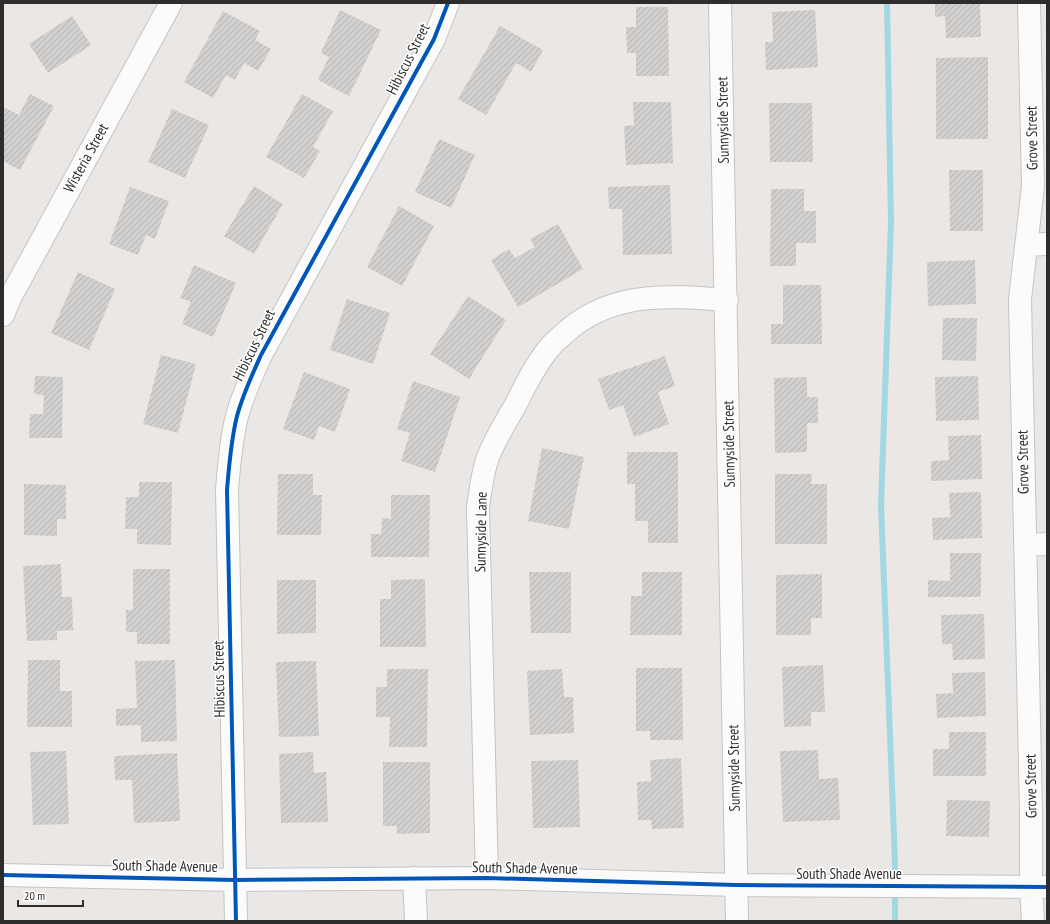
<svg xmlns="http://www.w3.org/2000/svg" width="1050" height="924" font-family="'PT Sans Narrow',sans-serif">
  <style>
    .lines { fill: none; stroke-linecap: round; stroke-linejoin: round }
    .stream { stroke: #a0d8e3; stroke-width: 6 }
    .building { fill: url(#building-hatch) }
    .minor-casing { stroke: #c5c4c5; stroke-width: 24 }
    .minor { stroke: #fcfbfb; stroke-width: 22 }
    .cycleway-casing { stroke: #fff; stroke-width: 6 }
    .cycleway { stroke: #0057b8; stroke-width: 4 }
    .labels { text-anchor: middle; stroke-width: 3; stroke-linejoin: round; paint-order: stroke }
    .street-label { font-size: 15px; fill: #2d2d2d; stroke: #fff }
  </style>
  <defs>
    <pattern id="building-hatch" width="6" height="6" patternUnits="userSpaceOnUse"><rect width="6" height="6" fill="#d2d0ce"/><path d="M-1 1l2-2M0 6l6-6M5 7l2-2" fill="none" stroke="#b5b3b1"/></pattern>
  </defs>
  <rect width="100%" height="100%" fill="#eae7e5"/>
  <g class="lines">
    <!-- stream -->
    <path class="stream" d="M 887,3 L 891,222 L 881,505 L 895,863 L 895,921"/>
  </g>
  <!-- building -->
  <path class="building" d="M 935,3 L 980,3 L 981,37 L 946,38 L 945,16 L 935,17 Z
    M 636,7 L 668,7 L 669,76 L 636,76 L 636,53 L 627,53 L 626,27 L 636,27 Z
    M 340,10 L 381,30 L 349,96 L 318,80 L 329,57 L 321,53 Z
    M 815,10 L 818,67 L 766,70 L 765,42 L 773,42 L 772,12 Z
    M 223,11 L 260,31 L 255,40 L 271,49 L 258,71 L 244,63 L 235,80 L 226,75 L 213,98 L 184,82 Z
    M 72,16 L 91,45 L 48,73 L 29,44 Z
    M 500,26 L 543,50 L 531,72 L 516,63 L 486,115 L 458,99 Z
    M 988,57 L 988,139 L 936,139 L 936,58 Z
    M 30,94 L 54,106 L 20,170 L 3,161 L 3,111 L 5,108 L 19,115 Z
    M 302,94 L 333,111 L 313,147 L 320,151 L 304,178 L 266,157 Z
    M 633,102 L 671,102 L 673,163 L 626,165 L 624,126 L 634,125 Z
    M 769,103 L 812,103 L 813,162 L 770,162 Z
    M 172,109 L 209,125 L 185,178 L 148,162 Z
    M 439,139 L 475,155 L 451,208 L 415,192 Z
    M 949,170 L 983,170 L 983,231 L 950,231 Z
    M 670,185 L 672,254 L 623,255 L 622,209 L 609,209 L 608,187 Z
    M 254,186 L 283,204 L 254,254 L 224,236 Z
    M 130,187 L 169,201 L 155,239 L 146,235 L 138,255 L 109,244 Z
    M 771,189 L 804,189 L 804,211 L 816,211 L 816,243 L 796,243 L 796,266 L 770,266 Z
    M 399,206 L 434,226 L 402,286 L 367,267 Z
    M 558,224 L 583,269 L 518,307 L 491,260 L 509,249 L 515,258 L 535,247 L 530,239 Z
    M 975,260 L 976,304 L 928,306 L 927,262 Z
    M 194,265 L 236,283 L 213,337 L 182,324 L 191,302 L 180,298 Z
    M 78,272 L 115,289 L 89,350 L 51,333 Z
    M 783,285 L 821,285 L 822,344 L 771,344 L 771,324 L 783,324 Z
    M 468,296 L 506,320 L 469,379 L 430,354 Z
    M 347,299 L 390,313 L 373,364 L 330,350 Z
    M 943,318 L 977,318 L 976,361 L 942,360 Z
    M 161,355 L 196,364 L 178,433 L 143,424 Z
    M 665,356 L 675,386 L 658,392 L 669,424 L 634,437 L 623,405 L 609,410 L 598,379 Z
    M 304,372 L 350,389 L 335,432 L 319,426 L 314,440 L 283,429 Z
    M 35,376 L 63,377 L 62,438 L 29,438 L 30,414 L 43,414 L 44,395 L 34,394 Z
    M 978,376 L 979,420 L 936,421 L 935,377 Z
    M 807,377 L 807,397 L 818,397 L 818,423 L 807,423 L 807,452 L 775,453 L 774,378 Z
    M 413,381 L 460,397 L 435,472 L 401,461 L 410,433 L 397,429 Z
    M 981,435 L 982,479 L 931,481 L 931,461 L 949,460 L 948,436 Z
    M 542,448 L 584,457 L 569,529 L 528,521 Z
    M 627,452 L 678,452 L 678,543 L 648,543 L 648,521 L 635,521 L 635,484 L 627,484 Z
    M 278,474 L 313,474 L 313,495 L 322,495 L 321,535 L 277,535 Z
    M 775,474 L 812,474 L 811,484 L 827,484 L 827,544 L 775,544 Z
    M 139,482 L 172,482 L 171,545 L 137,544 L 137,529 L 125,529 L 126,497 L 139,497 Z
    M 24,484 L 66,485 L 66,519 L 57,519 L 57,536 L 24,535 Z
    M 981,492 L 982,538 L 933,540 L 932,518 L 950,517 L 949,493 Z
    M 391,495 L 430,495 L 429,557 L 371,557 L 371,534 L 381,534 L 382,518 L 391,519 Z
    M 950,553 L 981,553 L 981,597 L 928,597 L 928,580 L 950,581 Z
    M 61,564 L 62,597 L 72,597 L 73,630 L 57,631 L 57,640 L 27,641 L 23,566 Z
    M 133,569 L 170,569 L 170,644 L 137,644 L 137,632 L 126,632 L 126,610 L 133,610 Z
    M 529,572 L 571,572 L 571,633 L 531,633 Z
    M 642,572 L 682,572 L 682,635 L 630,635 L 631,596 L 642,596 Z
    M 822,574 L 822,618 L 811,618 L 811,635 L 776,635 L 776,575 Z
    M 425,579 L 426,647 L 380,647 L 380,599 L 391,599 L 391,580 Z
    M 277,580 L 316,580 L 316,633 L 277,634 Z
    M 984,614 L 985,659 L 953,660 L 952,644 L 942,644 L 941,615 Z
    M 28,660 L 60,660 L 60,691 L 72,691 L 72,727 L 27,727 Z
    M 175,660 L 177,741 L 141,742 L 141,725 L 116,726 L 116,709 L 137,708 L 135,661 Z
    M 316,661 L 319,736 L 279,737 L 276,662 Z
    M 823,665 L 825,712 L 811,712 L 811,726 L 784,727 L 782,667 Z
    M 636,668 L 682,668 L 683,740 L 650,740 L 650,731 L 636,731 Z
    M 387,669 L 428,669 L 427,747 L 389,747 L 390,717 L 376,717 L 376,687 L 387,687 Z
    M 562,669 L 564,697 L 573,697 L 574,733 L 530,735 L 527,671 Z
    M 985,672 L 986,716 L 937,718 L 936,694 L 953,693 L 952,673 Z
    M 949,732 L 986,732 L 986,776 L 933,776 L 933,749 L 949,749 Z
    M 818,750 L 819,779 L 838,778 L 840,820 L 783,822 L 780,751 Z
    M 66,751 L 69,824 L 33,825 L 30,752 Z
    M 313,752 L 314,773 L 326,772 L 328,822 L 281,823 L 279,754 Z
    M 177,753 L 180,821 L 134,823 L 132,780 L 115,780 L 114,756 Z
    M 681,758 L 684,828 L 652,829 L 651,820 L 638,820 L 637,782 L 651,781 L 650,760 Z
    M 578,760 L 580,827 L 533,828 L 531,761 Z
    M 383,762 L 430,762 L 430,833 L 397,834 L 397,826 L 383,826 Z
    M 947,800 L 990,801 L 989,837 L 946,836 Z"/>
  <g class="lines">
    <!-- minor casing -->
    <g class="minor-casing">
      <path id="minor" d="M 720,3 L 737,921
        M 1029,3 L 1033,186 L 1020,299 L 1031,813 L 1031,887 L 1033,921
        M 1026,245 L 1047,244
        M 3,315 L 10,298 L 171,3
        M 1025,545 L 1047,544
        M 3,875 L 235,880 L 487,878 L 736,885 L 1047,887
        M 414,878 L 416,921
        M 487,878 L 478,508 C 480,492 482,476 487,460 C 494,440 506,422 516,404 C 526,384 536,364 550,347 C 557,339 565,333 573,326 C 619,291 672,296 727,300
        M 236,921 L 227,490 C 229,465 231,440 237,416 C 243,394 252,375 261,355 L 434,39 L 448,3"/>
    </g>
    <!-- minor -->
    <use href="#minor" class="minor"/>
    <!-- cycleway casing -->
    <g class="cycleway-casing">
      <path id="cycleway" d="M 3,875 L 235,880 L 487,878 L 736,885 L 1047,887
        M 236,921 L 227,490 C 229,465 231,440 237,416 C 243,394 252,375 261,355 L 434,39 L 448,3"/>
    </g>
    <!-- cycleway -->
    <use href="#cycleway" class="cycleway"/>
  </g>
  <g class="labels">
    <!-- street labels -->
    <g class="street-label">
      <text transform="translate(408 59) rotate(-63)" y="5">Hibiscus Street</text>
      <text transform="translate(723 120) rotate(-91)" y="5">Sunnyside Street</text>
      <text transform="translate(1032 138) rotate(-91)" y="5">Grove Street</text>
      <text transform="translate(86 158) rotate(-61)" y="5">Wisteria Street</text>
      <text transform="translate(254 345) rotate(-64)" y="5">Hibiscus Street</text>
      <text transform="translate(729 444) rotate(-91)" y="5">Sunnyside Street</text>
      <text transform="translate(1023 462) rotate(-91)" y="5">Grove Street</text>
      <text transform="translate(481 532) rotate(-89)" y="5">Sunnyside Lane</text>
      <text transform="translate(219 679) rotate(-91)" y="5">Hibiscus Street</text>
      <text transform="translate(734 768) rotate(-91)" y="5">Sunnyside Street</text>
      <text transform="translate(1031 786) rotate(-91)" y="5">Grove Street</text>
      <text transform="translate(165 866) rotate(1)" y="5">South Shade Avenue</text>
      <text transform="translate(525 868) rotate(1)" y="5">South Shade Avenue</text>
      <text x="849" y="879">South Shade Avenue</text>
    </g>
  </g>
  <!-- border -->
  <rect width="1050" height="924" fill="none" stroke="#2d2d2d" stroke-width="8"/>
  <!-- scale -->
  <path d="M18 900v6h65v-6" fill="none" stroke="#2d2d2d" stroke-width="2"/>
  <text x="24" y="900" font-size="12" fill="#2d2d2d" stroke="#ffffff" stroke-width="3" paint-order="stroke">20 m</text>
</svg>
